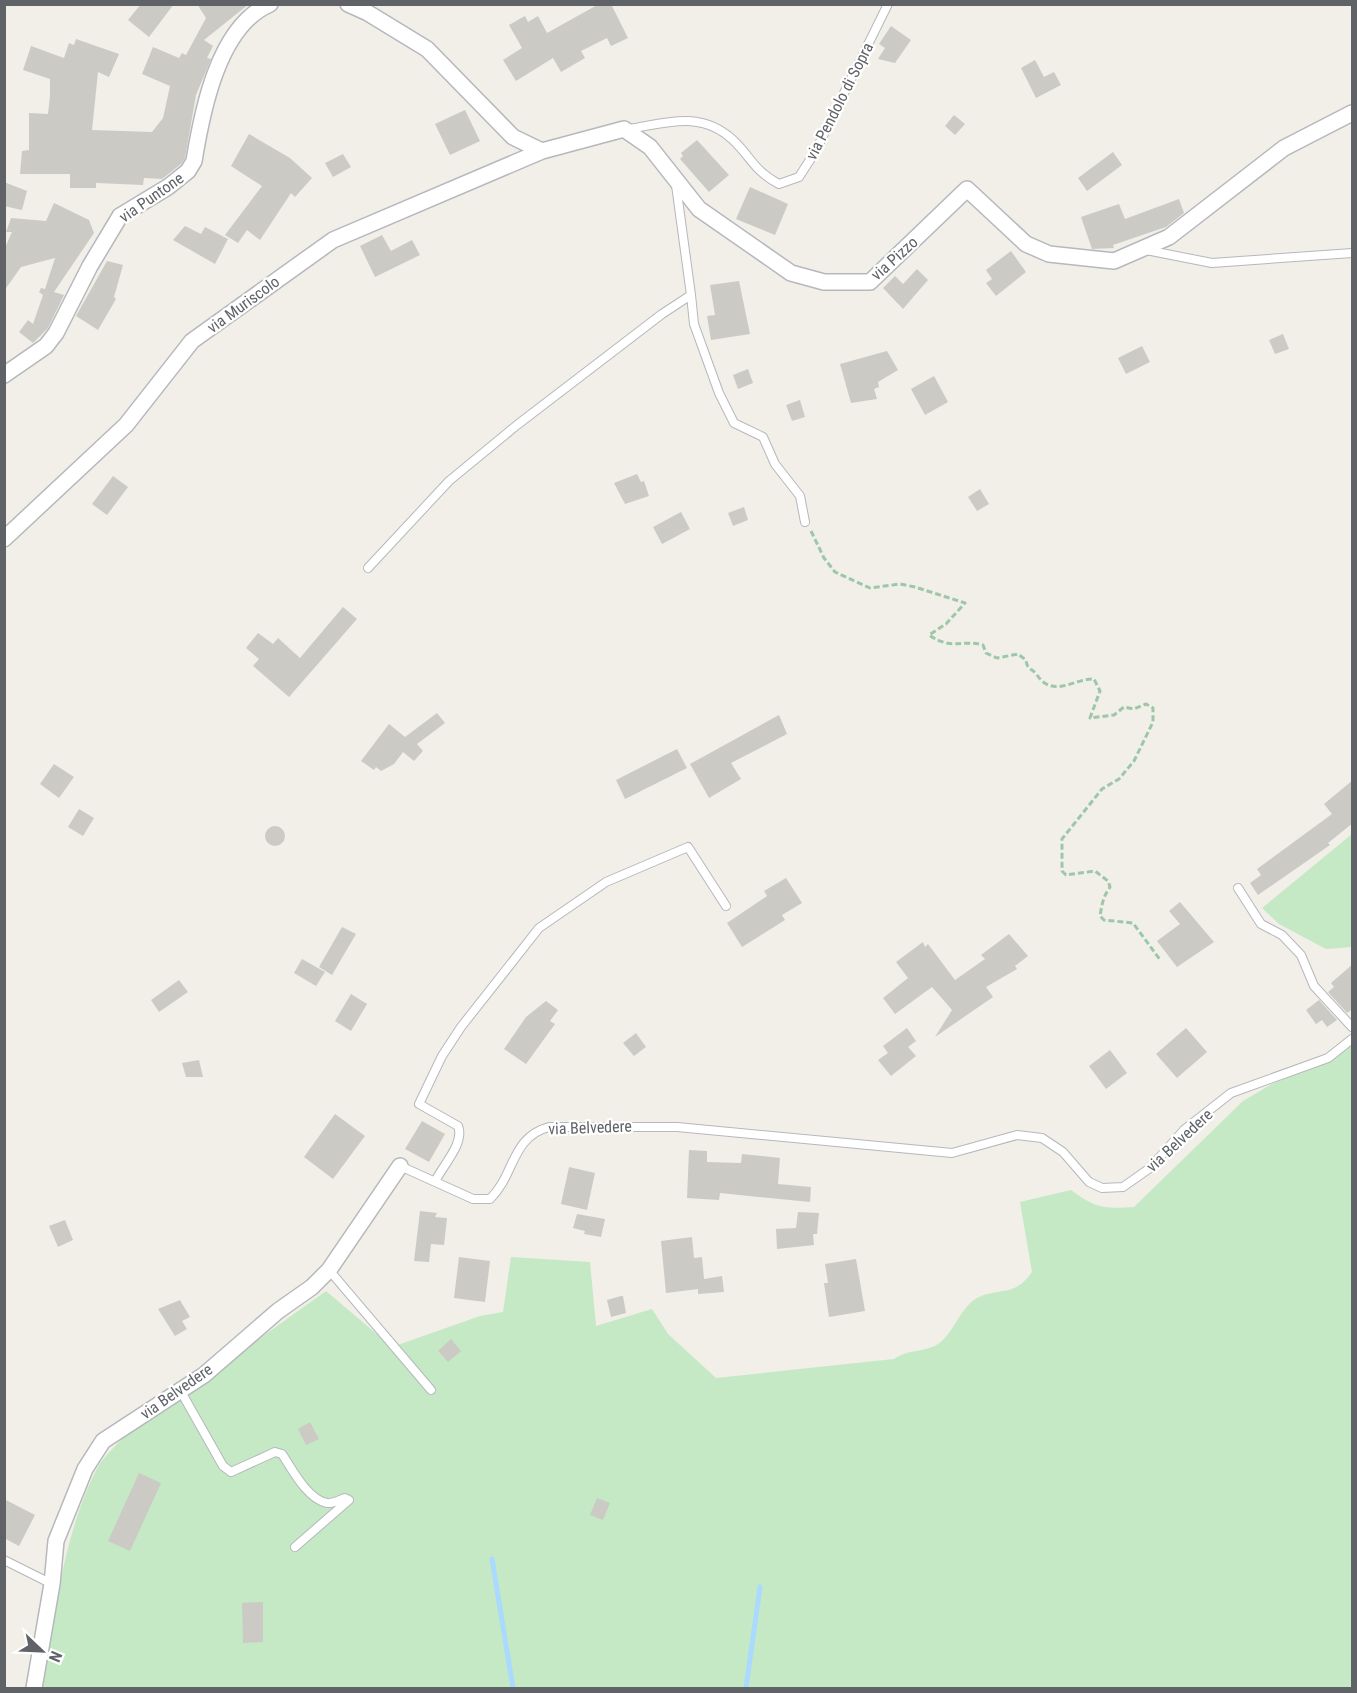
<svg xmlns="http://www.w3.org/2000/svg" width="1357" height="1693" font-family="'Roboto Condensed',sans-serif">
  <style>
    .green { fill: #c5e8c5 }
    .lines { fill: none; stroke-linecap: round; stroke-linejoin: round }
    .stream { stroke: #aadaff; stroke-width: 5 }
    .building { fill: #cccac5 }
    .service-casing { stroke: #b5b8bc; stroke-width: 10 }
    .minor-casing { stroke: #b5b8bc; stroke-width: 18 }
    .path { stroke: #9cc7a9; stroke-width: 3; stroke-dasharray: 6 3; stroke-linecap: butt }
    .service { stroke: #fff; stroke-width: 8 }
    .minor { stroke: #fff; stroke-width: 15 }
    .labels { text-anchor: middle; stroke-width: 4.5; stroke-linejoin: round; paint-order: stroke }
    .street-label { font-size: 16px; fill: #5f6368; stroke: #fff }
  </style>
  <rect width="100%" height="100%" fill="#f1efe8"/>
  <!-- green -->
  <path class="green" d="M 1352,834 L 1352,947 L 1326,949 L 1279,924 L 1262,908 Z
    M 1352,1043 L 1352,1688 L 43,1688 C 53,1620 65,1526 99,1465 C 106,1454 118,1444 126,1434 L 326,1291 L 392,1347 L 480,1316 L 503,1312 L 511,1257 L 590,1262 L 596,1326 L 652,1309 L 668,1334 L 716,1378 L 894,1359 C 910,1348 929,1353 942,1341 C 954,1330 961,1309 974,1300 C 995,1286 1014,1299 1032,1272 L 1020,1202 L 1071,1190 C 1095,1208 1104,1209 1134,1207 L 1243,1101 L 1272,1084 L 1318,1065 Z"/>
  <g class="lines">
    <!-- stream -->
    <path class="stream" d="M 492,1559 L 513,1688
      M 746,1688 L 760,1587"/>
  </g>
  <!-- building -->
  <path class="building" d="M 141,4 L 174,4 L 149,37 L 128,20 Z
    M 197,4 L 249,4 L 204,40 L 213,46 L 207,58 L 211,59 L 196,95 L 185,158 L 181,164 L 162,179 L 144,178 L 143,185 L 96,183 L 96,188 L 70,188 L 70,174 L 20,174 L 22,151 L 29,150 L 29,113 L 48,114 L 50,96 L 50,79 L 23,70 L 31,46 L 64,58 L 69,43 L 74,45 L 76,39 L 119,54 L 109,77 L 98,72 L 92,130 L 152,132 L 163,118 L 170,86 L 142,74 L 153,47 L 179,58 L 182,53 L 186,55 L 206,18 Z
    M 599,4 L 611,4 L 628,38 L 611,46 L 607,38 L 581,51 L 585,58 L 561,72 L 553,58 L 516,81 L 503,60 L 522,48 L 509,25 L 525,16 L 528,22 L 538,16 L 547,33 Z
    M 891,26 L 911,40 L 895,63 L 878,59 L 885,48 L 879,44 Z
    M 1035,60 L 1044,77 L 1054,72 L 1061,85 L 1036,98 L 1021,68 Z
    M 465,110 L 480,141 L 450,155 L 435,124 Z
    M 954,115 L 965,124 L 955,135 L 945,126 Z
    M 249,134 L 290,158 L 312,178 L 295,197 L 291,193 L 260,240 L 247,230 L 238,243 L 225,235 L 262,186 L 231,166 Z
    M 697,140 L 729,175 L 709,192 L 680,159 L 683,156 L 681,153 Z
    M 1113,152 L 1122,165 L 1087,191 L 1078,178 Z
    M 343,154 L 351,167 L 333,177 L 325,163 Z
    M 4,182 L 27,191 L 22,210 L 4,206 Z
    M 750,187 L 788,204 L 775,235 L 736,219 Z
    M 1179,199 L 1184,213 L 1166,227 L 1113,245 L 1114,248 L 1092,249 L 1081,217 L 1119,204 L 1125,219 Z
    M 54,203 L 89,220 L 94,233 L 54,292 L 64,295 L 48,328 L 33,343 L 19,332 L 28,320 L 33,324 L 43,295 L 39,292 L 41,288 L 45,289 L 55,258 L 21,267 L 4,291 L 4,250 L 12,232 L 6,232 L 11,218 L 46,221 Z
    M 185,226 L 201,234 L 205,227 L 228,239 L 215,264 L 173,240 Z
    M 382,235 L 391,251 L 412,240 L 420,255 L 375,277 L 360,246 Z
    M 1011,251 L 1026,272 L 996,296 L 986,283 L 992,279 L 986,270 Z
    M 107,261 L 123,265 L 114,297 L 116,299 L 98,330 L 76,316 Z
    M 917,269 L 928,280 L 903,309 L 883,288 L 895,276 L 903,284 Z
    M 739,281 L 750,334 L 711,340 L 707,316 L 715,315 L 710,285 Z
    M 1283,334 L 1289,349 L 1275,354 L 1269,340 Z
    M 1142,346 L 1150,362 L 1126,374 L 1118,358 Z
    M 887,351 L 898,370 L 878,382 L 879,387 L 874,389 L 877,399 L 851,403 L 840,364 Z
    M 748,369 L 753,383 L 738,389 L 733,375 Z
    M 934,376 L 948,402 L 925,415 L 911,389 Z
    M 800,400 L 805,417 L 792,421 L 786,405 Z
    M 637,474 L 641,482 L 644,481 L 649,496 L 625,504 L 614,483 Z
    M 113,476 L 128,487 L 107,515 L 92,504 Z
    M 980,489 L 989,504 L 977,511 L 968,497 Z
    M 744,507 L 748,520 L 733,526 L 728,513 Z
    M 681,512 L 690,529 L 662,544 L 653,527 Z
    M 343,607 L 357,619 L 289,697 L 253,666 L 259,659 L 246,648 L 258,633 L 273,644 L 278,638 L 300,658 Z
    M 437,713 L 445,723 L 417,744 L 423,751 L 414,761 L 403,752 L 394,764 L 381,771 L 376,767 L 374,770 L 361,761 L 389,724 L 405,737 Z
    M 779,715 L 787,734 L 731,763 L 741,779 L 709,798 L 690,764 Z
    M 677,749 L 687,768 L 625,799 L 616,780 Z
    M 54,764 L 74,777 L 59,798 L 40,784 Z
    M 1353,780 L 1353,823 L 1328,843 L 1330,845 L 1258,895 L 1250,883 L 1261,875 L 1257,869 L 1332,814 L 1324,804 Z
    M 79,809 L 94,818 L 83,836 L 68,827 Z
    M265 836a10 10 0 1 1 20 0a10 10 0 1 1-20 0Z
    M 786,878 L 802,903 L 782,915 L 785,920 L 742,947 L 727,923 L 767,896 L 764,891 Z
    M 1180,902 L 1214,942 L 1177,967 L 1157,941 L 1180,924 L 1169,911 Z
    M 342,927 L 356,934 L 332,975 L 319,967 Z
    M 1009,934 L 1028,956 L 1015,966 L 1017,969 L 986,987 L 993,997 L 935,1037 L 952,1010 L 932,987 L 895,1014 L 883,998 L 908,978 L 896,962 L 923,942 L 925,947 L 928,944 L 955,980 L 985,959 L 981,955 Z
    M 302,959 L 325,972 L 316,986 L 294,973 Z
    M 1353,964 L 1353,1009 L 1347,1013 L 1328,992 L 1334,987 L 1331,983 Z
    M 179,980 L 188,992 L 159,1012 L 151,1000 Z
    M 351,994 L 367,1004 L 351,1031 L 335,1021 Z
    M 1319,1000 L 1337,1020 L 1327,1027 L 1322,1020 L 1316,1024 L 1306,1010 Z
    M 546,1001 L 558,1010 L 550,1021 L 555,1024 L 526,1064 L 504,1049 L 526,1017 Z
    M 907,1028 L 916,1041 L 908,1047 L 916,1056 L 891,1076 L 878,1060 L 888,1053 L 883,1046 Z
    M 1186,1028 L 1207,1052 L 1177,1078 L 1156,1054 Z
    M 636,1033 L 646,1047 L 634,1056 L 623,1043 Z
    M 1110,1050 L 1127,1073 L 1106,1089 L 1089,1066 Z
    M 199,1060 L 203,1077 L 186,1077 L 182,1063 Z
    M 335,1114 L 365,1136 L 333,1179 L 304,1157 Z
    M 422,1121 L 445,1134 L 429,1162 L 405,1149 Z
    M 689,1150 L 707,1151 L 707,1162 L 741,1163 L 742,1154 L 780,1158 L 778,1184 L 811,1187 L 810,1202 L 720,1193 L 719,1200 L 687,1198 Z
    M 569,1167 L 595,1173 L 587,1210 L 561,1204 Z
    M 420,1211 L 437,1213 L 435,1217 L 447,1218 L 444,1245 L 431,1244 L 429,1262 L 414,1261 Z
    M 798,1212 L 819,1213 L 817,1234 L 813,1234 L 814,1245 L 777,1249 L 776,1229 L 796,1228 Z
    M 577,1214 L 605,1219 L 601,1237 L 584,1234 L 585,1231 L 573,1228 Z
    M 65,1220 L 73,1240 L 58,1247 L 49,1226 Z
    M 692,1237 L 694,1258 L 702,1257 L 704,1279 L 722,1276 L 724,1292 L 698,1294 L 698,1289 L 666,1293 L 661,1241 Z
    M 459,1257 L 490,1261 L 485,1302 L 454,1298 Z
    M 856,1259 L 865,1311 L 829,1317 L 824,1283 L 828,1283 L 825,1264 Z
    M 621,1296 L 623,1296 L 626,1313 L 611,1317 L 607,1300 Z
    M 180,1300 L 190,1317 L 182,1321 L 187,1329 L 175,1336 L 158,1309 Z
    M 451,1339 L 461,1351 L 448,1362 L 438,1351 Z
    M 310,1422 L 319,1439 L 306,1445 L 298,1429 Z
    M 139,1473 L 161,1483 L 130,1551 L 108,1541 Z
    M 597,1498 L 610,1503 L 603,1520 L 590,1515 Z
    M 4,1499 L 35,1515 L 19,1546 L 4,1538 Z
    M 263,1602 L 263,1642 L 243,1643 L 242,1603 Z"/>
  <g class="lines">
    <!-- service casing -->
    <g class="service-casing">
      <path id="service" d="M 628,129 C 667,123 701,110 733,140 C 752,158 753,170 779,184 L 799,177 L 815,152 L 888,4
        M 1146,250 L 1212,263 L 1352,253
        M 691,295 L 694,324 L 719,393 L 734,423 L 763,437 L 775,464 L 800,496 L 805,522
        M 368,568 L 449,481 L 517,425 L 662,314 L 691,295 L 676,185
        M 1238,888 L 1261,924 L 1282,935 L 1301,955 L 1314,986 L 1352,1027
        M 400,1166 L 473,1199 L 490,1199 C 515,1175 511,1137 549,1127 L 677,1127 L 952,1153 L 1017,1135 L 1042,1138 L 1063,1152 L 1089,1182 L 1102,1188 L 1123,1187 L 1150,1168 L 1184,1130 L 1231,1093 L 1328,1058 L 1352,1039
        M 436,1180 C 443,1165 465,1143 458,1126 L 419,1104 L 442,1056 L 461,1027 L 539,928 L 606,882 L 688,847 L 726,906
        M 329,1270 L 431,1390
        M 180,1390 L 223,1466 L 231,1472 L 275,1452 L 282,1454 C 292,1469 307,1499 327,1503 C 333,1504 339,1500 345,1498 L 349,1500 L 295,1547
        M 4,1560 L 52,1584"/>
    </g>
    <!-- minor casing -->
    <g class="minor-casing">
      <path id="minor" d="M 348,4 L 368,13 L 427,49 L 513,137 L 542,151 L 624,129 L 650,147 L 699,209 L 791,273 L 824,282 L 870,282 L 967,189 L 1026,244 L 1049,254 L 1114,261 L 1169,237 L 1284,148 L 1352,113
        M 4,375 L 46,346 L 56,333 L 90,266 L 120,216 L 168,187 L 188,171 L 194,161 C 202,112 218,26 270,4
        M 4,539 L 126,425 L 192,341 L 333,240 L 542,151
        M 34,1688 L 52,1584 L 56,1541 L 85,1469 L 103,1441 L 204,1375 L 278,1311 L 312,1287 L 329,1270 L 400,1166"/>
    </g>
    <!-- path -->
    <path class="path" d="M 811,531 L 824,558 L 835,572 L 870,588 L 900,584 L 915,587 L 965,603 L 946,624 L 929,635 C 953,651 961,639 983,645 L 986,653 L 997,658 L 1018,654 L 1026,660 C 1027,670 1032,668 1037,675 C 1053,699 1075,678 1094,679 L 1100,691 L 1090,718 L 1114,715 L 1124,707 L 1134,709 L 1146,704 L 1153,708 L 1153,722 L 1134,761 L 1119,779 L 1102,789 L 1062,839 L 1062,871 L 1066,875 L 1095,871 L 1108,881 L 1110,887 C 1103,897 1102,904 1100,916 L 1104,920 L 1133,923 L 1161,961"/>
    <!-- service -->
    <use href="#service" class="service"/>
    <!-- minor -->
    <use href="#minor" class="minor"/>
  </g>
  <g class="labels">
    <!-- street labels -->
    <g class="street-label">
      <text transform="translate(839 101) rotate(-63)" y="6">via Pendolo di Sopra</text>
      <text transform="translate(151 197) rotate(-35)" y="6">via Puntone</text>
      <text transform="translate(894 258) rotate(-42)" y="6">via Pizzo</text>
      <text transform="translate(243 304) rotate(-36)" y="6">via Muriscolo</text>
      <text transform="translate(590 1127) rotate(-2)" y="6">via Belvedere</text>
      <text transform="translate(1179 1140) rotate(-43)" y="6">via Belvedere</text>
      <text transform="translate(176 1391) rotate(-35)" y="6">via Belvedere</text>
    </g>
  </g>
  <!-- border -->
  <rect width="1357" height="1693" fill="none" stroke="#5f6368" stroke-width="12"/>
  <!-- north arrow -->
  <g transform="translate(42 1651) rotate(113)" stroke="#ffffff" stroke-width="4.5" paint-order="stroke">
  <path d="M0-4.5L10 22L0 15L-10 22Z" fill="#5f6368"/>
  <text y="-9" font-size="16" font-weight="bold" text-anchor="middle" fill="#5f6368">N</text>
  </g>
</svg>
